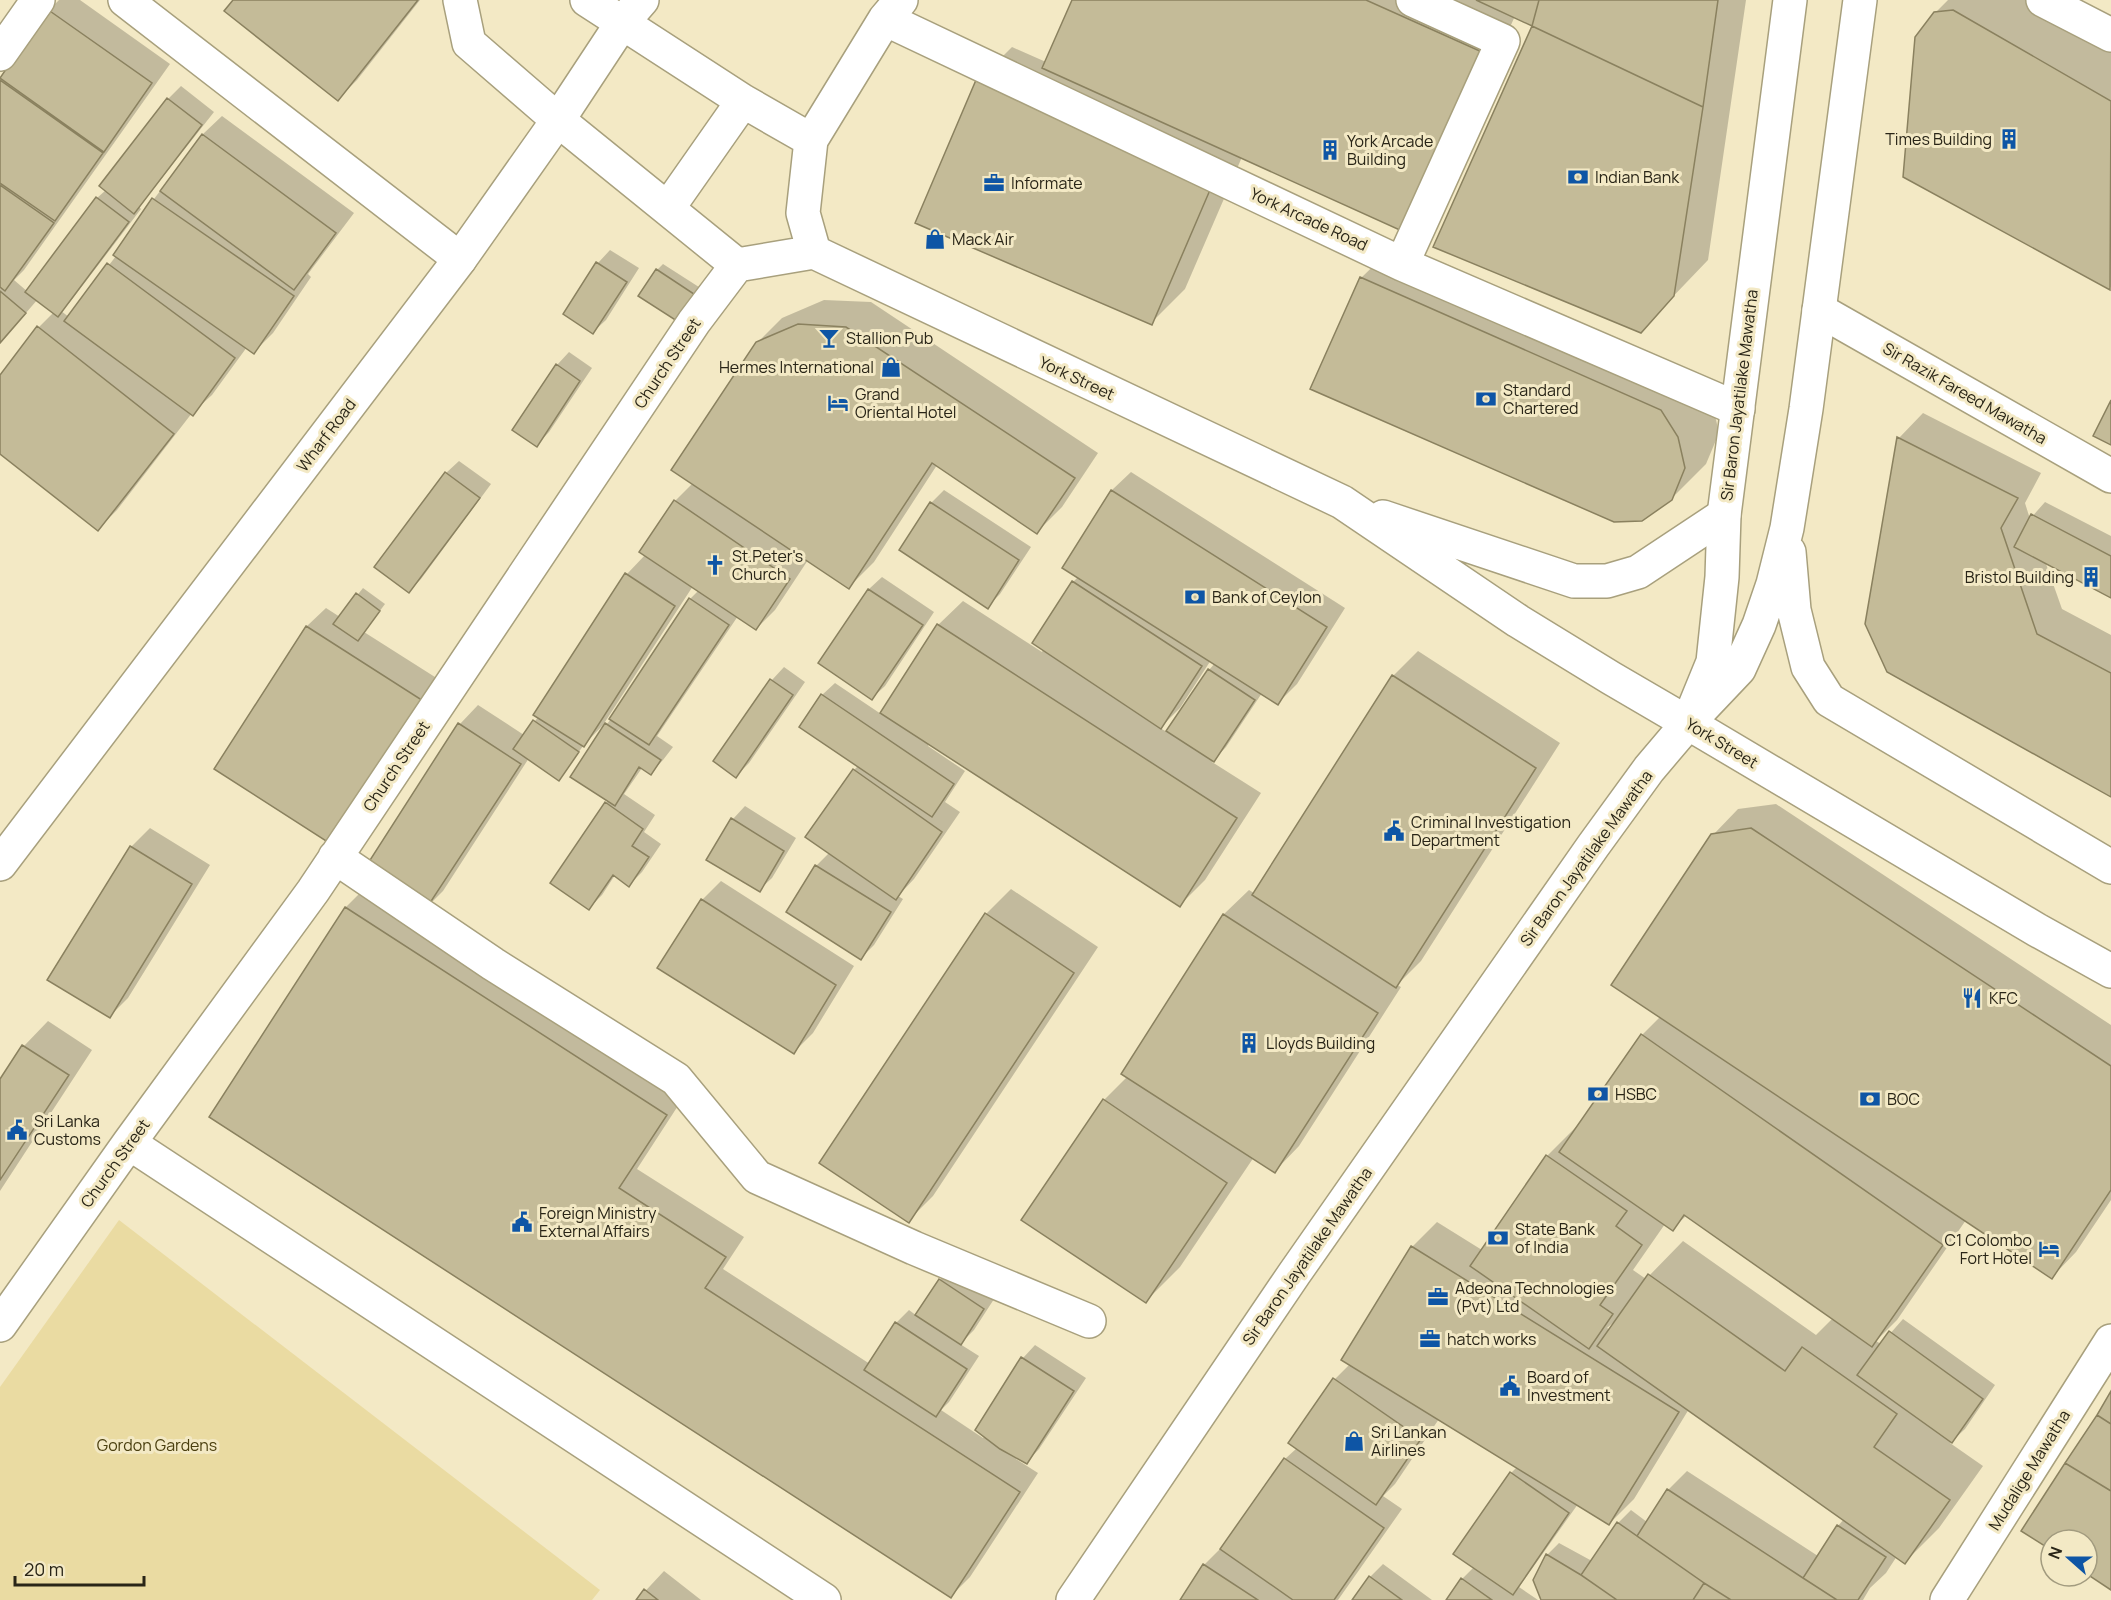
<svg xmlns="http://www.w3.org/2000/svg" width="2111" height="1600" font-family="Manrope,sans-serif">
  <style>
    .green { fill: #eadba2 }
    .shadow { fill: #0003; fill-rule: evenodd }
    .building { fill: #c4bb98; stroke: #8a815f; stroke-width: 1.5 }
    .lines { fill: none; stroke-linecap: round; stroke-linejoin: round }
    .minor-casing { stroke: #a8a07d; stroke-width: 36 }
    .major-casing { stroke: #a8a07d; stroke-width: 36 }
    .minor { stroke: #fff; stroke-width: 33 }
    .major { stroke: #fff; stroke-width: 33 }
    .labels { text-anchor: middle; stroke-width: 6; stroke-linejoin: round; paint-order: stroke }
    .poi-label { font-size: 16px; fill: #292517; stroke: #f3e9c5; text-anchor: start }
    .street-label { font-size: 16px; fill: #292517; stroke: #f3e9c5 }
    .park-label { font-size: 16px; fill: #4a3f0f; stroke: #f3e9c5 }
  </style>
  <rect width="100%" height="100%" fill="#f3e9c5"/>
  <!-- green -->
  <path class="green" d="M 119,1220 L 600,1590 L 592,1600 L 0,1600 L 0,1387 Z"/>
  <!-- shadow -->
  <path class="shadow" d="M 59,0 L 80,0 L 170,64 L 24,270 L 14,280 L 28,292 L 97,198 L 106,190 L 168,99 L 181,86 L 214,112 L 139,207 L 141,209 L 70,302 L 61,311 L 69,317 L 116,256 L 154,199 L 203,134 L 222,116 L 354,213 L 308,274 L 311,277 L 273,333 L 254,352 L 247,347 L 212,395 L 192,413 L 117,510 L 98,529 L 0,452 L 0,377 L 39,327 L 54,312 L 38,299 L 0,343 L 0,80 L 49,10 Z
    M 235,0 L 420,0 L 357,80 L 338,99 Z
    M 1074,0 L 1746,0 L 1708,260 L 1640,331 L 1534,25 L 1515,16 L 1435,195 L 1242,157 L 1185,289 L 1151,323 L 978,81 L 1012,47 L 1046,62 Z
    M 1948,0 L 2029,0 L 2111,48 L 2111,287 L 2109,288 L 1935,13 Z
    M 1396,244 L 1712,402 L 1719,433 L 1706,464 L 1671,499 L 1361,278 Z
    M 610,250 L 639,268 L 606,320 L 593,332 L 598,263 Z
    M 663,264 L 702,289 L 686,315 L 657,270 Z
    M 824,300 L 871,302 L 1098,453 L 1062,507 L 1037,532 L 937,465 L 874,562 L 849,587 L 808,560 L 775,610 L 756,629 L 738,616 L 657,736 L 673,747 L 663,760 L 651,773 L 642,768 L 624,794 L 655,815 L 644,832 L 661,844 L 642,872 L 629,885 L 615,875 L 602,895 L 589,908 L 606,803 L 609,800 L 606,725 L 611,719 L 690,599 L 699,590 L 693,586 L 603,725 L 583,746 L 564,773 L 529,758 L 443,891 L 424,910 L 460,724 L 478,705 L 524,735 L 539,716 L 536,714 L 627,574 L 646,554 L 675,501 L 693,483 L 757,343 L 782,318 Z
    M 569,352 L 592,368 L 549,432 L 537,445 L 557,365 Z
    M 1923,413 L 2041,473 L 2025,503 L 2030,519 L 2045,502 L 2111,536 L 2111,596 L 2045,561 L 2062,609 L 2111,635 L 2111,795 L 1866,624 L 1899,438 Z
    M 459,461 L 491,484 L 421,579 L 409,591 L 446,473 Z
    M 1131,472 L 1345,608 L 1297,684 L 1278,703 L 1262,693 L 1226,747 L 1212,762 L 1261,793 L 1205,880 L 1180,905 L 930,743 L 928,746 L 965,771 L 945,802 L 960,812 L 914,879 L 898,896 L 903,899 L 874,945 L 861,958 L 788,912 L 816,866 L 830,852 L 854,770 L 858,766 L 822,695 L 835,683 L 881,714 L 938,625 L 963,601 L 1042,652 L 1073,582 L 1079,576 L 1064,567 L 1112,490 ZM 1211,660 L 1215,663 L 1209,670 L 1167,732 L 1160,728 L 1180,708 Z
    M 944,490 L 1031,547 L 1000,594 L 987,607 L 901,550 L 931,503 Z
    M 882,577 L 934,612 L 885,686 L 872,698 L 820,663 L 869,589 Z
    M 363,588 L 385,604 L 364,632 L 446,684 L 356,827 L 307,626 L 326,608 L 340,617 Z
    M 1418,651 L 1560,743 L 1421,961 L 1397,985 L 1401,987 L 1299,1146 L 1275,1171 L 1254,1157 L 1180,1267 L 1146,1301 L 1104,1100 L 1128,1076 L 1123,1073 L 1224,914 L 1249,890 L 1254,893 L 1393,676 Z
    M 784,667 L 805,682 L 749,763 L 736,776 L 715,761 L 772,680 Z
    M 1776,804 L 2111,1025 L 2111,1200 L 2076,1252 L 2052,1277 L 1966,1220 L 1897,1320 L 1876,1341 L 1881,1344 L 1903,1319 L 1995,1385 L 1965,1429 L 1950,1443 L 1983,1466 L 1939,1528 L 1905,1562 L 1897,1556 L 1886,1573 L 1870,1588 L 1863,1600 L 1543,1600 L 1547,1555 L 1559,1543 L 1592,1561 L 1618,1523 L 1631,1510 L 1647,1522 L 1668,1490 L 1687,1471 L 1818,1556 L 1838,1526 L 1844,1519 L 1689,1409 L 1634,1499 L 1609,1524 L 1578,1504 L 1519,1587 L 1538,1600 L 1448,1600 L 1462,1579 L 1474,1567 L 1511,1473 L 1517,1467 L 1439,1419 L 1395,1484 L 1383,1496 L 1402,1509 L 1338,1600 L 1182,1600 L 1204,1565 L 1223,1546 L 1285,1459 L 1297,1448 L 1335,1379 L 1350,1364 L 1412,1247 L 1437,1222 L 1482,1250 L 1547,1156 L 1581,1122 L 1642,1035 L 1661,1016 L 1713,835 L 1738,809 ZM 1687,1215 L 1833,1318 L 1816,1335 L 1683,1241 L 1646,1279 L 1633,1270 L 1665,1224 L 1672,1229 ZM 1616,1320 L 1617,1321 L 1611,1330 L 1607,1328 Z
    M 745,806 L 796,838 L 772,878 L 759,890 L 708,859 L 733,819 Z
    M 150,828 L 210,865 L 128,998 L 109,1017 L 131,847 Z
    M 721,881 L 854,966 L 813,1033 L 794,1052 L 702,900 Z
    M 365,888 L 685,1095 L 637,1169 L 744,1237 L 723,1269 L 870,1364 L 896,1323 L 909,1310 L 917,1316 L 940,1280 L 953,1268 L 996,1296 L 974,1330 L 960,1344 L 979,1356 L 949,1402 L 941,1410 L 983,1438 L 985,1436 L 977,1430 L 1023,1358 L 1035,1345 L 1086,1378 L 1039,1449 L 1027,1462 L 1018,1457 L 1016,1459 L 1038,1473 L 970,1577 L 951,1596 L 211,1117 L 346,907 Z
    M 1011,889 L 1098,947 L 933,1196 L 908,1221 L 986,914 Z
    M 48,1021 L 92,1050 L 0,1191 L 0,1082 L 24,1046 Z
    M 1383,1564 L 1432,1600 L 1354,1600 L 1370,1577 Z
    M 664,1571 L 701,1600 L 637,1600 Z"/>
  <!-- building -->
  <path class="building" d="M 233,0 L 418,0 L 338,101 L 224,11 Z
    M 1072,0 L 1366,0 L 1482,52 L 1402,231 L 1042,68 Z
    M 1476,0 L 1539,0 L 1532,26 Z
    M 1539,0 L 1718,0 L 1703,107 L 1532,26 Z
    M 47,9 L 152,83 L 104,152 L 0,78 Z
    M 1953,10 L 2111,101 L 2110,290 L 1903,177 L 1915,37 L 1934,12 Z
    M 1532,26 L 1703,107 L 1674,296 L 1641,333 L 1433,247 Z
    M 0,80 L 103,153 L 55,221 L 0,183 Z
    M 976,80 L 1213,183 L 1152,325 L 915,223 Z
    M 167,98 L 202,125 L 134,214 L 99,186 Z
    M 202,134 L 336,233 L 294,290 L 160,191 Z
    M 0,185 L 54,223 L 5,291 L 0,287 Z
    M 96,197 L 129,222 L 58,317 L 25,292 Z
    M 152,198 L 294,296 L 254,354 L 113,255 Z
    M 596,262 L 627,282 L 593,334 L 563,314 Z
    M 107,263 L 235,358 L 193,416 L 64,321 Z
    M 656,269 L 697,296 L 680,323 L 638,296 Z
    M 1360,277 L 1661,410 L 1678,437 L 1685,468 L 1672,500 L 1642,521 L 1614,522 L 1310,389 Z
    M 0,291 L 26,313 L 0,343 Z
    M 798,324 L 846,327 L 1075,478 L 1037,534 L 932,463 L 849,589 L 671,470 L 756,342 Z
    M 37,326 L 174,434 L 98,531 L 0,454 L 0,375 Z
    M 556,364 L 580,381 L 537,447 L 512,430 Z
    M 2111,400 L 2111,445 L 2093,436 Z
    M 1897,437 L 2018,498 L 2001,528 L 2037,634 L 2111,673 L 2111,797 L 1887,672 L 1865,624 Z
    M 445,472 L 480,498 L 409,593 L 374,567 Z
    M 1111,490 L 1327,627 L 1278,705 L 1062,568 Z
    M 674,500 L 790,579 L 756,630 L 639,552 Z
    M 930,502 L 1019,560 L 988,609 L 899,550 Z
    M 2031,514 L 2111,556 L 2111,598 L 2014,547 Z
    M 625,573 L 675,606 L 584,747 L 533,715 Z
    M 1072,581 L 1202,666 L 1161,729 L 1032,643 Z
    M 868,589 L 923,625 L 872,700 L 818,663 Z
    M 356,593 L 380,611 L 358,641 L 333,624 Z
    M 689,598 L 729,625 L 649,745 L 609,719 Z
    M 937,624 L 1237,818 L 1180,907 L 880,713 Z
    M 306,626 L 428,704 L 337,848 L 214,769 Z
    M 1208,669 L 1255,700 L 1214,762 L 1166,731 Z
    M 1392,675 L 1536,768 L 1396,988 L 1252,895 Z
    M 770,679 L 793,695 L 736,778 L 713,761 Z
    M 821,694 L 954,784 L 932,817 L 799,727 Z
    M 533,720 L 579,752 L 559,781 L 513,749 Z
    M 458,723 L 521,764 L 424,912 L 363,871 Z
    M 605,723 L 661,760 L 651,775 L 639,767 L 615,806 L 570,777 Z
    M 853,769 L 942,832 L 896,900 L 805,837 Z
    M 605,802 L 643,829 L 632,846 L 649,857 L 629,887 L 613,875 L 589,910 L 550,883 Z
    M 731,818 L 784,851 L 760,892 L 706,860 Z
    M 1751,828 L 2111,1066 L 2111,1190 L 2052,1279 L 1611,985 L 1711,834 Z
    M 130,846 L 192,884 L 110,1018 L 47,980 Z
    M 815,865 L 891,912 L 861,960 L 786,912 Z
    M 701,899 L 836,985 L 794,1054 L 657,968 Z
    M 345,907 L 667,1115 L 619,1188 L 726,1257 L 705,1288 L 1020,1492 L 951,1598 L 209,1117 Z
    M 985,913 L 1074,973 L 909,1223 L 819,1163 Z
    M 1223,914 L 1378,1013 L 1275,1173 L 1121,1074 Z
    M 1641,1034 L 1943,1245 L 1872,1347 L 1684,1215 L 1673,1231 L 1559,1152 Z
    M 22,1045 L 69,1075 L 0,1180 L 0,1079 Z
    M 1103,1099 L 1227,1183 L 1146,1303 L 1021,1220 Z
    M 1546,1155 L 1627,1211 L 1616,1226 L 1642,1245 L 1600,1305 L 1613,1314 L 1589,1349 L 1470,1266 Z
    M 1411,1246 L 1679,1412 L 1609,1525 L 1341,1360 Z
    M 1648,1274 L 1785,1371 L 1802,1347 L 1897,1414 L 1874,1447 L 1950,1500 L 1905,1564 L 1597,1346 Z
    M 939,1279 L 984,1309 L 961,1345 L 915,1315 Z
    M 895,1322 L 967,1369 L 936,1417 L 864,1370 Z
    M 1889,1331 L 1983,1399 L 1952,1443 L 1857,1375 Z
    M 1021,1357 L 1074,1391 L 1027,1464 L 1000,1449 L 975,1430 Z
    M 1333,1378 L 1421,1439 L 1376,1505 L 1288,1443 Z
    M 2111,1391 L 2111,1424 L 2097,1415 Z
    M 2097,1415 L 2111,1424 L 2111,1491 L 2065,1463 Z
    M 1284,1458 L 1384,1528 L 1334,1600 L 1293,1600 L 1220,1549 Z
    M 2065,1463 L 2111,1491 L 2111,1590 L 2087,1574 L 2087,1540 L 2051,1540 L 2051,1550 L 2021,1531 Z
    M 1510,1472 L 1569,1513 L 1513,1595 L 1453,1554 Z
    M 1667,1489 L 1803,1578 L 1837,1600 L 1731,1600 L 1704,1583 L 1637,1536 Z
    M 1617,1522 L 1704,1583 L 1693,1600 L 1617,1600 L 1581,1575 Z
    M 1837,1525 L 1886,1557 L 1858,1600 L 1837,1600 L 1803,1578 Z
    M 1546,1554 L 1581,1575 L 1617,1600 L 1541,1600 L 1533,1580 Z
    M 1203,1564 L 1258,1600 L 1180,1600 Z
    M 1369,1576 L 1402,1600 L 1352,1600 Z
    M 1461,1578 L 1492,1600 L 1446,1600 Z
    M 1704,1583 L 1731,1600 L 1693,1600 Z
    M 644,1589 L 658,1600 L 636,1600 Z"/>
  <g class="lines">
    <!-- minor casing -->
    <g class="minor-casing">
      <path id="minor" d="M 125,0 L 460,259
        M 460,0 L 469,43 L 558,120 L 737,265
        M 587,0 L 743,101 L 811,140
        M 2043,0 L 2111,35
        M 885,19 L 1402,264 L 1738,409
        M 0,54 L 38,0
        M 668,208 L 743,101
        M 814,252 L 1342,502 L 1518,621 L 1611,678 L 1688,723
        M 814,252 L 803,213 L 811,140 L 885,19 L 901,0
        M 1402,264 L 1503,41 L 1413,0
        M 1819,310 L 2111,476
        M 1383,517 L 1574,581 L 1607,581 L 1638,572 L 1724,515
        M 335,857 L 493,964 L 676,1079 L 757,1177 L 914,1248 L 1089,1321
        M 129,1143 L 824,1600
        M 0,1325 L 129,1143 L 313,891 L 694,322 L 737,265 L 814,252
        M 1947,1600 L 2111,1341"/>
    </g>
    <!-- major casing -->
    <g class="major-casing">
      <path id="major" d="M 1789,552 L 1794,610 L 1808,667 L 1829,700 L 2111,867
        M 1702,708 L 1739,669 L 1759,625 L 1773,584 L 1787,528 L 1806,409 L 1860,0
        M 1688,723 L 2037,930 L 2111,971
        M 0,864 L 460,259 L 558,120 L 622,23 L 642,0
        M 1073,1600 L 1294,1274 L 1593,846 L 1649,769 L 1688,723 L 1713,662 L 1722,577 L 1724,515 L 1790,0"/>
    </g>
    <!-- minor -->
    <use href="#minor" class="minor"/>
    <!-- major -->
    <use href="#major" class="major"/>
  </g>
  <!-- icons -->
  <defs>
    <g id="building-bare" transform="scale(1.62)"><path d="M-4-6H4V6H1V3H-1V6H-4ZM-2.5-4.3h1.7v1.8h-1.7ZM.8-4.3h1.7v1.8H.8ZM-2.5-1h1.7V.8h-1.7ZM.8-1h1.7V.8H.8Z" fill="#0e55a5" stroke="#f3e9c5" stroke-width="2.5" paint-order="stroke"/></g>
    <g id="bank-bare" transform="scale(1.62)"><path d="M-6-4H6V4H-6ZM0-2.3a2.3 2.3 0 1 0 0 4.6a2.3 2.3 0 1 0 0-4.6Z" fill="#0e55a5" stroke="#f3e9c5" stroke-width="2.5" paint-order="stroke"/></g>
    <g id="office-bare" transform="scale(1.62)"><path d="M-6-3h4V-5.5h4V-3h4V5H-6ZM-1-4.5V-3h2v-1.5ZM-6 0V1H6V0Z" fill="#0e55a5" stroke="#f3e9c5" stroke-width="2.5" paint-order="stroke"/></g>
    <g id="shop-bare" transform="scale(1.62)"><path d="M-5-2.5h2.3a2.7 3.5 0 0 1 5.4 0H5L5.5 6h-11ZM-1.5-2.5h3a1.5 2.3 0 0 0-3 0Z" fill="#0e55a5" stroke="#f3e9c5" stroke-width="2.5" paint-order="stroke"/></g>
    <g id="bar-bare" transform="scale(1.62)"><path d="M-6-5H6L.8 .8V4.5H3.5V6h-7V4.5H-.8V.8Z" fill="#0e55a5" stroke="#f3e9c5" stroke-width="2.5" paint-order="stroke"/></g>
    <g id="hotel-bare" transform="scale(1.62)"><path d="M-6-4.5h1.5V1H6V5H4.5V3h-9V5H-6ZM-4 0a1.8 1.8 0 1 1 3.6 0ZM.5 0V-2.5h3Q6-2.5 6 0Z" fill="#0e55a5" stroke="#f3e9c5" stroke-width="2.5" paint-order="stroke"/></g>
    <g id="church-bare" transform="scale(1.62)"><path d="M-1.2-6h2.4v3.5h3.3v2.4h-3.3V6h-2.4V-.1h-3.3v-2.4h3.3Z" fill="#0e55a5" stroke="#f3e9c5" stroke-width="2.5" paint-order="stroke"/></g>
    <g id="civic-bare" transform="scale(1.62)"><path d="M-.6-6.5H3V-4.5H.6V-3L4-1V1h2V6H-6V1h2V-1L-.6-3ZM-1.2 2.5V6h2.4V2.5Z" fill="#0e55a5" stroke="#f3e9c5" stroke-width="2.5" paint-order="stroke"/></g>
    <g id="restaurant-bare" transform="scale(1.62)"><path d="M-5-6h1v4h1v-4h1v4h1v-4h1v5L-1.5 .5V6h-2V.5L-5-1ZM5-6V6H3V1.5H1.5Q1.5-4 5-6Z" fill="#0e55a5" stroke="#f3e9c5" stroke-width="2.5" paint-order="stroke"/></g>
  </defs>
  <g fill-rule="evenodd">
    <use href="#building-bare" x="2009" y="139"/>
    <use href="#building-bare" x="1330" y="150"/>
    <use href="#bank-bare" x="1578" y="177"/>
    <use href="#office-bare" x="994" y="183"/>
    <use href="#shop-bare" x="935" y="239"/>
    <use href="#bar-bare" x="829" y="338"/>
    <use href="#shop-bare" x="891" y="367"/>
    <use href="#bank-bare" x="1486" y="399"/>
    <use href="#hotel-bare" x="838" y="403"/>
    <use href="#church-bare" x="715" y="565"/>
    <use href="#building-bare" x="2091" y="577"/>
    <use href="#bank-bare" x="1195" y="597"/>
    <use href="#civic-bare" x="1394" y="831"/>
    <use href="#restaurant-bare" x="1972" y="998"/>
    <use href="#building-bare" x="1249" y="1043"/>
    <use href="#bank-bare" x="1598" y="1094"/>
    <use href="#bank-bare" x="1870" y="1099"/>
    <use href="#civic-bare" x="17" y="1130"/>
    <use href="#civic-bare" x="522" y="1222"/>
    <use href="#bank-bare" x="1498" y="1238"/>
    <use href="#hotel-bare" x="2049" y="1249"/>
    <use href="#office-bare" x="1438" y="1297"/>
    <use href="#office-bare" x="1430" y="1339"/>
    <use href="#civic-bare" x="1510" y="1386"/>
    <use href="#shop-bare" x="1354" y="1441"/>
  </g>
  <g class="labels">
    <!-- poi labels -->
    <g class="poi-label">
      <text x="1992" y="145" text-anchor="end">Times Building</text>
      <text x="1347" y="147">York Arcade<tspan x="1347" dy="18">Building</tspan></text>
      <text x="1595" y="183">Indian Bank</text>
      <text x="1011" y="189">Informate</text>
      <text x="952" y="245">Mack Air</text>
      <text x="846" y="344">Stallion Pub</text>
      <text x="874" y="373" text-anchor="end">Hermes International</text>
      <text x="1503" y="396">Standard<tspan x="1503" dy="18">Chartered</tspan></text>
      <text x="855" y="400">Grand<tspan x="855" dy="18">Oriental Hotel</tspan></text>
      <text x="732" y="562">St.Peter's<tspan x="732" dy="18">Church</tspan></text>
      <text x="2074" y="583" text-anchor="end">Bristol Building</text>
      <text x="1212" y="603">Bank of Ceylon</text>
      <text x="1411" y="828">Criminal Investigation<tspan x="1411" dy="18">Department</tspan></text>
      <text x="1989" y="1004">KFC</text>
      <text x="1266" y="1049">Lloyds Building</text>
      <text x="1615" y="1100">HSBC</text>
      <text x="1887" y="1105">BOC</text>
      <text x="34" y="1127">Sri Lanka<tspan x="34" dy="18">Customs</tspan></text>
      <text x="539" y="1219">Foreign Ministry<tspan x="539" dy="18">External Affairs</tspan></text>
      <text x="1515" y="1235">State Bank<tspan x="1515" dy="18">of India</tspan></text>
      <text x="2032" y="1246" text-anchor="end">C1 Colombo<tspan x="2032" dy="18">Fort Hotel</tspan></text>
      <text x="1455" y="1294">Adeona Technologies<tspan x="1455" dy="18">(Pvt) Ltd</tspan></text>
      <text x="1447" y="1345">hatch works</text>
      <text x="1527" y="1383">Board of<tspan x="1527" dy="18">Investment</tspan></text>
      <text x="1371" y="1438">Sri Lankan<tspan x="1371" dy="18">Airlines</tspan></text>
    </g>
    <!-- street labels -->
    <g class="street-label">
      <text transform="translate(1309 219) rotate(25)" y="6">York Arcade Road</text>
      <text transform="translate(667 363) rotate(-56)" y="6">Church Street</text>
      <text transform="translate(1077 378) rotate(25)" y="6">York Street</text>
      <text transform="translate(1965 393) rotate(30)" y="6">Sir Razik Fareed Mawatha</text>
      <text transform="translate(1739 395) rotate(-83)" y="6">Sir Baron Jayatilake Mawatha</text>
      <text transform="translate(326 435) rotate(-53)" y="6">Wharf Road</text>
      <text transform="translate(1722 743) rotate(31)" y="6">York Street</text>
      <text transform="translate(396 766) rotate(-56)" y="6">Church Street</text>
      <text transform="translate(1586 858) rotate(-54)" y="6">Sir Baron Jayatilake Mawatha</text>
      <text transform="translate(115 1163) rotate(-54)" y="6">Church Street</text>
      <text transform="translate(1307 1256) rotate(-55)" y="6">Sir Baron Jayatilake Mawatha</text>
      <text transform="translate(2029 1470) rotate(-58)" y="6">Mudalige Mawatha</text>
    </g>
    <!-- park labels -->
    <g class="park-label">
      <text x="157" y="1451">Gordon Gardens</text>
    </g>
  </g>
  <!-- north arrow -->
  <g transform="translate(2069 1558) rotate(291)"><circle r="28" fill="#f3e9c5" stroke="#a29b7f" stroke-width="1.5"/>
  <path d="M0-4.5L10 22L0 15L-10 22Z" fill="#0e55a5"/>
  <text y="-9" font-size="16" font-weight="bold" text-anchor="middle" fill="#292517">N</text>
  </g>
  <!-- scale -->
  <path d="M15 1576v9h129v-9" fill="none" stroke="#292517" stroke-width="3"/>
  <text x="24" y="1576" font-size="18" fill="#292517" stroke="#f3e9c5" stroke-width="4.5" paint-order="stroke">20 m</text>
</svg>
